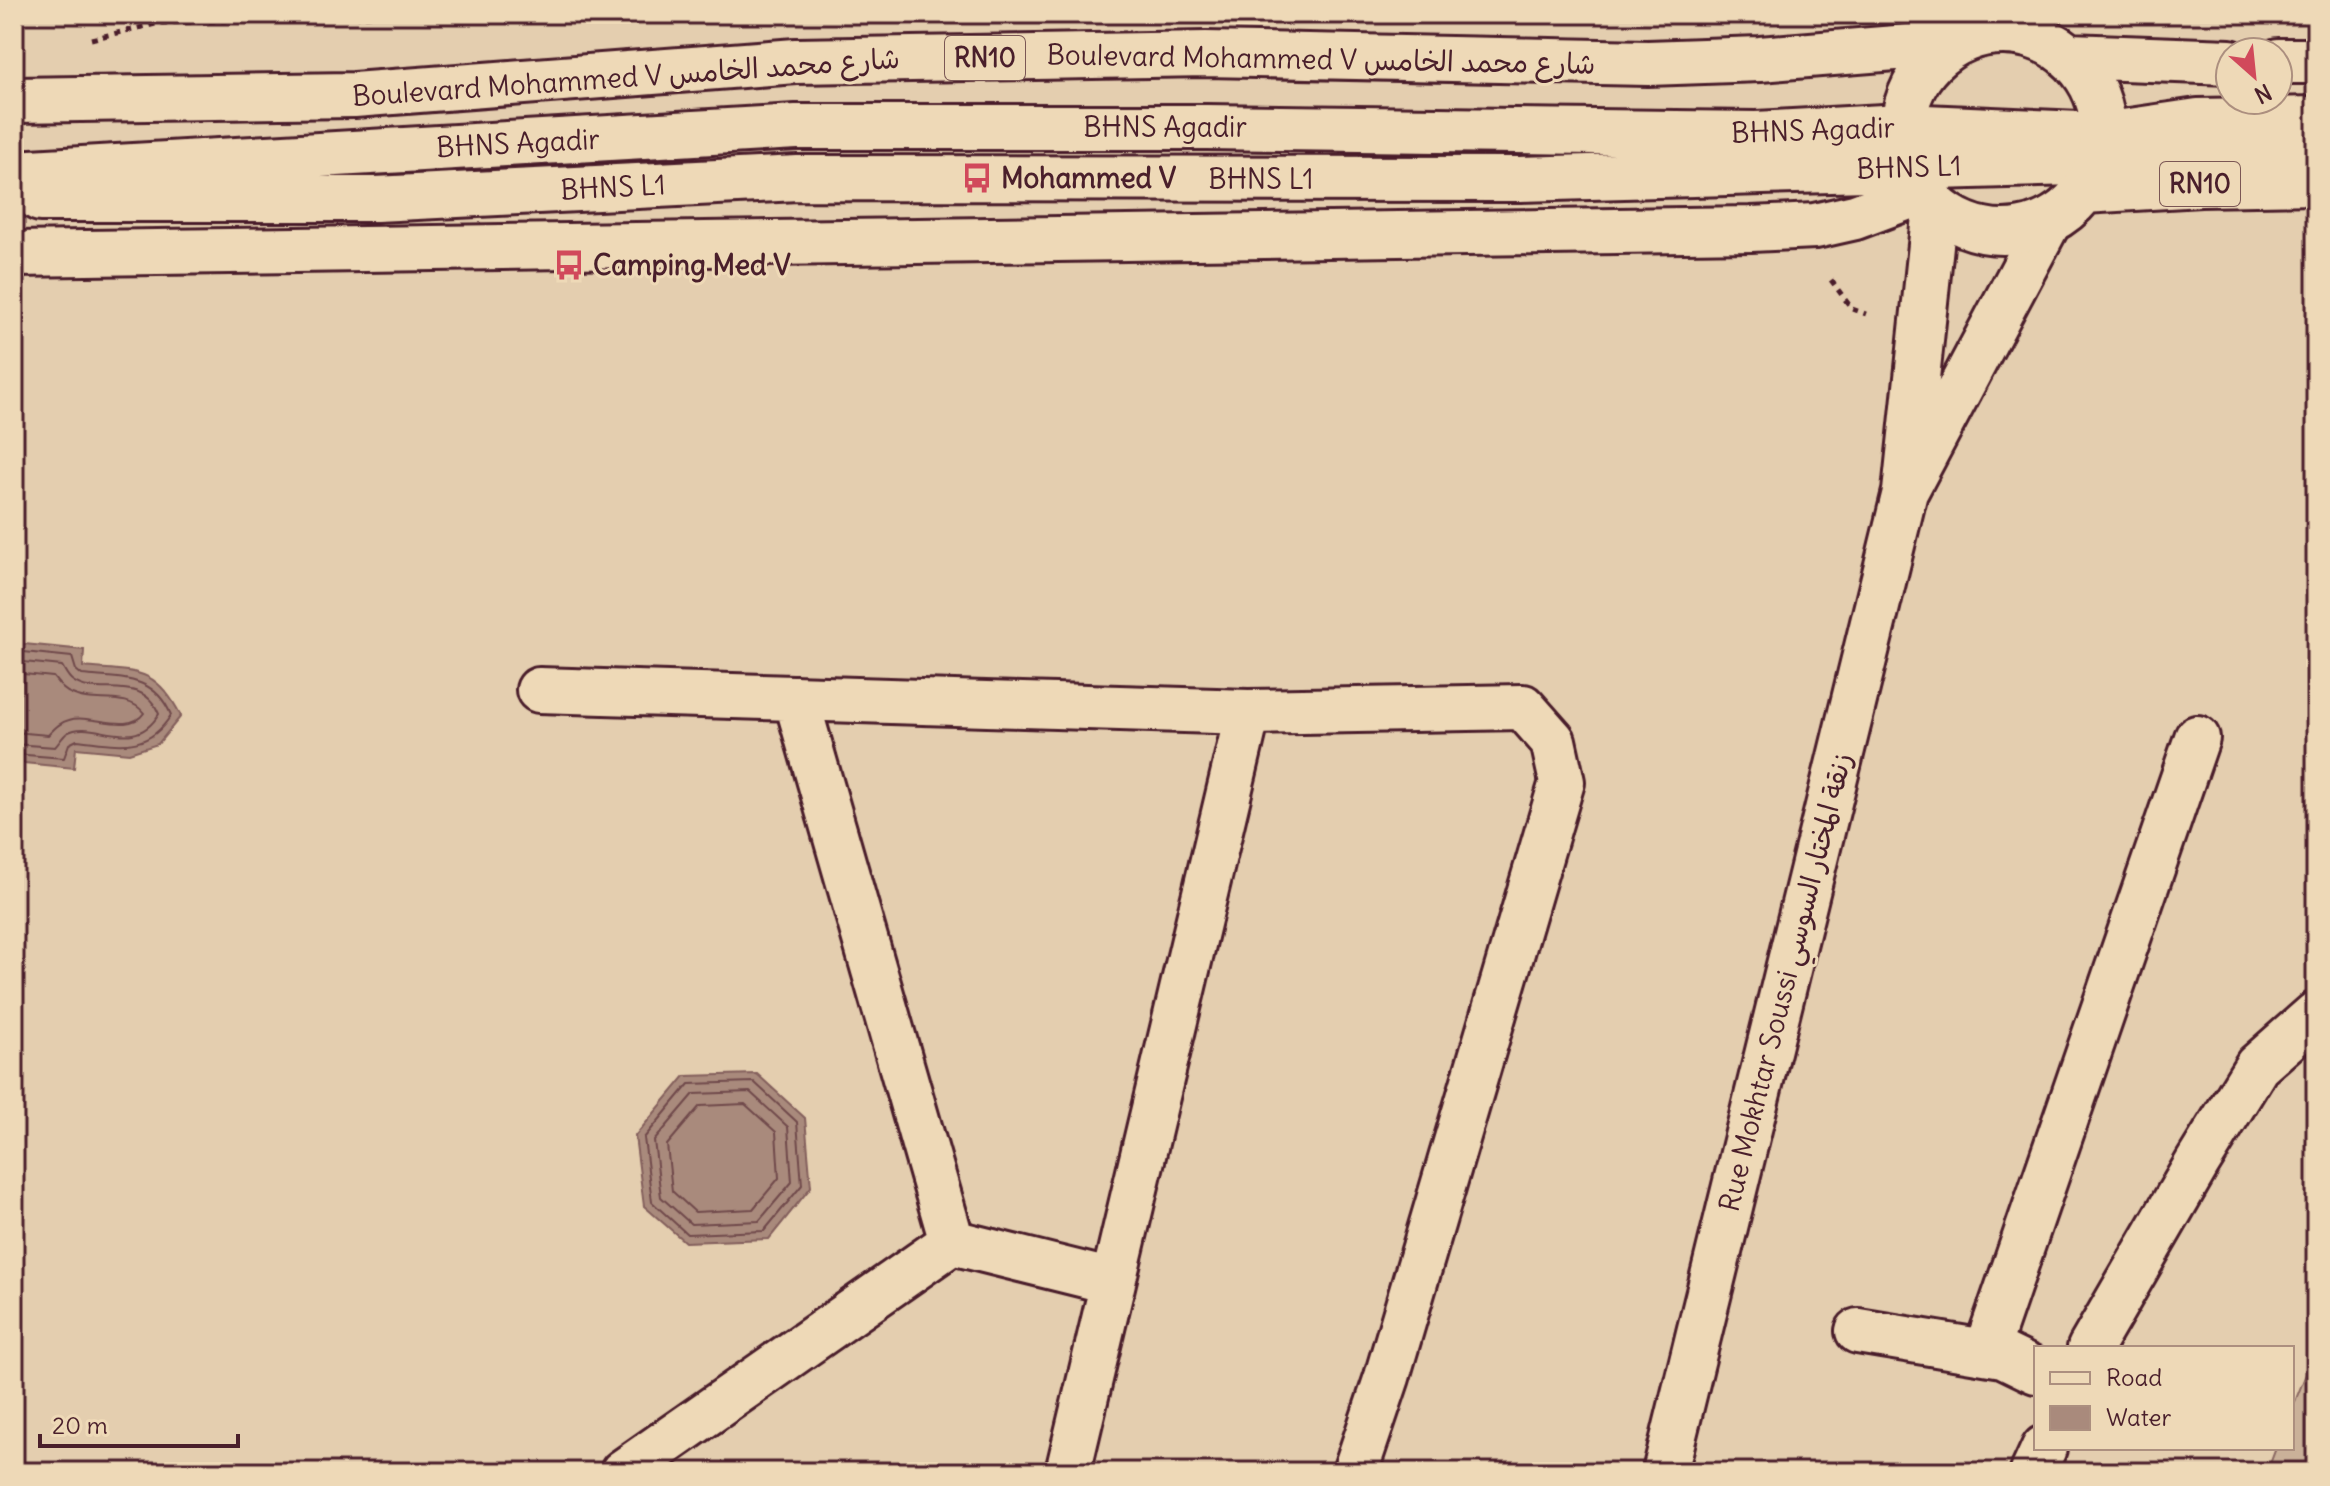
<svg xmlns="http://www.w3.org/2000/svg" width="2330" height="1486" font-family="Delius,'Playpen Sans Arabic',sans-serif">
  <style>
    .green { fill: #cab199; stroke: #8a6862; stroke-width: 2 }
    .water { fill: #a98a7c; stroke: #835f5c; stroke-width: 2 }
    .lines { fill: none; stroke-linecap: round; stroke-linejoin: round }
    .shore { stroke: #704a4b; stroke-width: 2 }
    .minor-casing { stroke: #4a1f2b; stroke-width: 50 }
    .major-casing { stroke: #4a1f2b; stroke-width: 50 }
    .path { stroke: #4a1f2b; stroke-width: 5; stroke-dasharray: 6 6; stroke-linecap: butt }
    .minor { stroke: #eed9b7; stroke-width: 44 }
    .major { stroke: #eed9b7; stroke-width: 44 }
    .labels { text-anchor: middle; stroke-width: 6; stroke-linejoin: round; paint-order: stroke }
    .shield { fill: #eed9b7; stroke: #7b5755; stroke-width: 2 }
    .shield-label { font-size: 26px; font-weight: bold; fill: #4a1f2b }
    .street-label { font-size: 28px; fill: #4a1f2b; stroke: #eed9b7 }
    .poi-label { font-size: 28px; font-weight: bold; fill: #4a1f2b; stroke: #eed9b7; text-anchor: start }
  </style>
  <rect width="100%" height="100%" fill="#e4ceaf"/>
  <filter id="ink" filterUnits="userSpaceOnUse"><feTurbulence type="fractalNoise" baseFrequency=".0125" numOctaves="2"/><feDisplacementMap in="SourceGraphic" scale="16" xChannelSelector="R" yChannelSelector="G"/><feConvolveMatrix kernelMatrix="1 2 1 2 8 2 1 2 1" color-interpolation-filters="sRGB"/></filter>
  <g filter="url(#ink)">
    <!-- green -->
    <path class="green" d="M 2316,1349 L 2316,1472 L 2267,1472 L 2276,1448 L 2292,1448 L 2292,1409 Z"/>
    <!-- water -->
    <path class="water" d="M 14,643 L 84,650 L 83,667 C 134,672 155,665 181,716 L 158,744 L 129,753 L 76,748 L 74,768 L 14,762 Z
      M 757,1074 L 805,1118 L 811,1187 L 769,1239 L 685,1242 L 644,1206 L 635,1136 L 685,1076 Z"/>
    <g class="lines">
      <!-- shore -->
      <path class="shore" d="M 14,651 L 72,657 L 76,670 L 82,675 C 120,679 154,674 171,715 C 147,754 117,744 77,740 L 69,744 L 64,758 L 14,754
        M 14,661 L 62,666 C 65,671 68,678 73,681 C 98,699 142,672 159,714 C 133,757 93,717 67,733 C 62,737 59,743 55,747 L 14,744
        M 14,673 L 53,677 C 59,684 63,691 72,694 C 95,705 127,691 144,713 C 129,735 90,713 69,720 C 60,722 54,729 48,735 L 14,732
        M 754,1082 L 797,1122 L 802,1185 L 764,1231 L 687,1234 L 652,1202 L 644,1138 L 689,1084 Z
        M 750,1092 L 788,1127 L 792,1182 L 759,1221 L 691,1224 L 661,1197 L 654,1141 L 694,1094 Z
        M 745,1104 L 776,1132 L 779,1178 L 753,1209 L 695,1212 L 672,1191 L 667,1145 L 700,1106 Z"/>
      <!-- minor casing -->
      <g class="minor-casing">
        <path id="minor" d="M 14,173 L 796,127 L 1207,127 L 1756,134 L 1902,126 L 2103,135 L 2198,121 L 2316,119
          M 40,199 L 376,199 L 798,178 L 1520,179 L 2316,156
          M 1935,207 L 1905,492 L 2049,221
          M 539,690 L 1248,712 L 1523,707 L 1553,741 L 1562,782 L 1387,1377 L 1355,1472
          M 796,698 L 952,1242
          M 1858,1331 L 2003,1355 L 2036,1371
          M 2090,1348 L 2198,1162 L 2257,1066 L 2316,1014
          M 1986,1351 L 2197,738
          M 623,1472 L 952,1242 L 1113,1282
          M 1068,1472 L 1248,712
          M 1665,1472 L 1905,492
          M 2033,1472 L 2044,1448"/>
      </g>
      <!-- major casing -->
      <g class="major-casing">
        <path id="major" d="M1903 132a100 100 0 1 1 200 0a100 100 0 1 1-200 0Z
          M 2069,56 L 2230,62
          M 2278,61 L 2316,61
          M 14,100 L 354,95 L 796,61 L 1206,54 L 1648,63 L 1760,59 L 1957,43
          M 2084,191 L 2200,184 L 2316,182
          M 14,254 L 1751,229 L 1815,226 L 1855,217 L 1922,192"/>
      </g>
      <!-- path -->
      <path class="path" d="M 569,14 L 584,17
        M 91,39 L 160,23 L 420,14
        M 1831,280 L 1852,309 L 1866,314"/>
      <!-- minor -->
      <use href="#minor" class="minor"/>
      <!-- major -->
      <use href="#major" class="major"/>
    </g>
  </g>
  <!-- icons -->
  <defs>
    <g id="bus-bare" transform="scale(2.4)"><path d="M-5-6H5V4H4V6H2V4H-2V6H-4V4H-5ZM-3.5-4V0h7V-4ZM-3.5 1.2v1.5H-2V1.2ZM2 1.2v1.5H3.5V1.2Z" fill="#d1495b" stroke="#eed9b7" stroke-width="2.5" paint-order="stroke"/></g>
  </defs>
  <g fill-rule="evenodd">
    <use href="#bus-bare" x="977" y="178"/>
    <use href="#bus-bare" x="569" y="265"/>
  </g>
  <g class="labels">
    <!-- shield labels -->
    <g class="shield">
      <rect x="945" y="36" width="80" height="44" rx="6"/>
      <rect x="2160" y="162" width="80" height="44" rx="6"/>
    </g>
    <g class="shield-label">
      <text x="985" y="67">RN10</text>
      <text x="2200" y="193">RN10</text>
    </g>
    <!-- street labels -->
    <g class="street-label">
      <text transform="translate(1321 59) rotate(1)" y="10">Boulevard Mohammed V شارع محمد الخامس</text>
      <text transform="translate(626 77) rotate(-4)" y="10">Boulevard Mohammed V شارع محمد الخامس</text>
      <text x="1165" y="137">BHNS Agadir</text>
      <text transform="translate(1813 130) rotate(-2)" y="10">BHNS Agadir</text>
      <text transform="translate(518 143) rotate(-3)" y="10">BHNS Agadir</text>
      <text transform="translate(1909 167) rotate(-2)" y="10">BHNS L1</text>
      <text x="1261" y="189">BHNS L1</text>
      <text transform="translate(613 187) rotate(-3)" y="10">BHNS L1</text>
      <text transform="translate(1785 982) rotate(-76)" y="10">Rue Mokhtar Soussi زنقة المختار السوسي</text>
    </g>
    <!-- poi labels -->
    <g class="poi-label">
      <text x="1001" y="188">Mohammed V</text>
      <text x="593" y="275">Camping Med V</text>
    </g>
  </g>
  <!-- margin -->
  <rect width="2330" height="1486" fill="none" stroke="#eed9b7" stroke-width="48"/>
  <rect x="24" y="24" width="2282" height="1438" fill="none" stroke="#4a1f2b" stroke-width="3" filter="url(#ink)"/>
  <!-- legend -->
  <rect x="2034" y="1346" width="260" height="104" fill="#eed9b7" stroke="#ac8f7f" stroke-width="2"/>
  <rect x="2050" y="1372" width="40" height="12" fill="#eed9b7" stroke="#ac8f7f" stroke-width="2"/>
  <text x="2106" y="1386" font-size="24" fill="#4a1f2b">Road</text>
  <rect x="2050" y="1406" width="40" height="24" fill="#a98a7c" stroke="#ac8f7f" stroke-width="2"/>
  <text x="2106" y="1426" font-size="24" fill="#4a1f2b">Water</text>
  <!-- north arrow -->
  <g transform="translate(2254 76) rotate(153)"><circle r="38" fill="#eed9b7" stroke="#ac8f7f" stroke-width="2"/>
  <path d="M0-6L14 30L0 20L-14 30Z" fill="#d1495b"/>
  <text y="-12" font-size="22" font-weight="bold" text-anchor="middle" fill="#4a1f2b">N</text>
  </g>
  <!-- scale -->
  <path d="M40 1434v12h198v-12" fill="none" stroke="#4a1f2b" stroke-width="4"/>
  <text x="52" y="1434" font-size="24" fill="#4a1f2b" stroke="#eed9b7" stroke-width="6" paint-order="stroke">20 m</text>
</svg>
